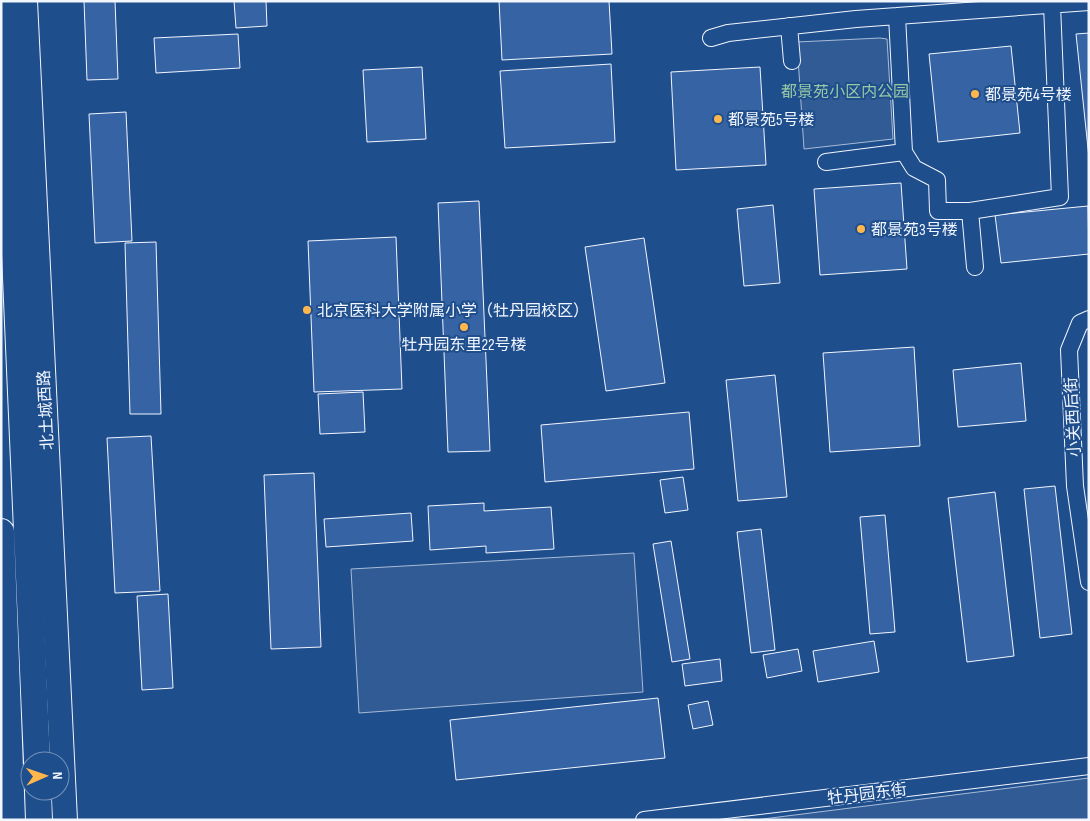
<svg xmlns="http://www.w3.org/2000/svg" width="1090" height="821" font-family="'Sofia Sans Condensed','Noto Sans SC',sans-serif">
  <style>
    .built { fill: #305b95; stroke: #a8bbd7 }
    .building { fill: #3563a3; stroke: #f2f6ff }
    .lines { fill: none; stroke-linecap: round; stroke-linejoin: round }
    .street-casing { stroke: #f2f6ff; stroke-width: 18 }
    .secondary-casing { stroke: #f2f6ff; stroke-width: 26 }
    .primary-casing { stroke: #f2f6ff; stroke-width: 28 }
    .street { stroke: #1f4e8c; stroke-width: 16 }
    .secondary { stroke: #1f4e8c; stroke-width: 24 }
    .primary { stroke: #1f4e8c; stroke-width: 26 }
    .poi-dot { fill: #ffb74d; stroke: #1f4e8c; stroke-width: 2 }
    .labels { text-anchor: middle; stroke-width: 4; stroke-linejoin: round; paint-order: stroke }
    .park-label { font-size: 16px; fill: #97c8a6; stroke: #1f4e8c }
    .poi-label { font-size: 16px; fill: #f2f6ff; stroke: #1f4e8c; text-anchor: start }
    .street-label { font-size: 16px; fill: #f2f6ff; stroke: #1f4e8c }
  </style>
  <rect width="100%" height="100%" fill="#1f4e8c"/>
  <!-- built -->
  <path class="built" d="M 880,38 L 887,39 L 893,139 L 804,149 L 797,42 Z
    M 634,553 L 643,692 L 359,713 L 351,569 Z
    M 1089,778 L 1089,820 L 755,820 Z"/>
  <!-- building -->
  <path class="building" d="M 84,1 L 115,1 L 118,79 L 87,80 Z
    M 234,1 L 266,1 L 267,26 L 236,28 Z
    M 499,1 L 609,1 L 612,54 L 502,60 Z
    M 1089,33 L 1089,158 L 1076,34 Z
    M 238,34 L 240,68 L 156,73 L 154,38 Z
    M 1011,46 L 1020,133 L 938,142 L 929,54 Z
    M 611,64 L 615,142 L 505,148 L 500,71 Z
    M 422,67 L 426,139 L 367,142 L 363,70 Z
    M 760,67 L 766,165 L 676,170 L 671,72 Z
    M 126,112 L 132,241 L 95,243 L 89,114 Z
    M 901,183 L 907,269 L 820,275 L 814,189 Z
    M 479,201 L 490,451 L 448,452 L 438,203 Z
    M 773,205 L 780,283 L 744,286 L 737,209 Z
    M 1088,206 L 1089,254 L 1001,263 L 995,215 Z
    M 396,237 L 402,389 L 314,392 L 308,241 Z
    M 644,238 L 665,383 L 606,391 L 585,247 Z
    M 156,242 L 161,414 L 130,414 L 125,243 Z
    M 914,347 L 920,446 L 830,452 L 823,353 Z
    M 1021,363 L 1026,421 L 958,427 L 953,370 Z
    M 775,375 L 787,497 L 738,501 L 726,380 Z
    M 363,392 L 365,432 L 320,434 L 318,394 Z
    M 689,412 L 694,469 L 545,482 L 541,425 Z
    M 151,436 L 160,591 L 115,593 L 107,438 Z
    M 314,473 L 321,647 L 271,649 L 264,475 Z
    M 683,477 L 688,510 L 665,513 L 660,480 Z
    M 1055,486 L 1072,634 L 1040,638 L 1024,489 Z
    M 995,492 L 1014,656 L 967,662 L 948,498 Z
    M 484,503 L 484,511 L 551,507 L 554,549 L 486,553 L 486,546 L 430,550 L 428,506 Z
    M 411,513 L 413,541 L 326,547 L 324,519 Z
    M 885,515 L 895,632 L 870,634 L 860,517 Z
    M 761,529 L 775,650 L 751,653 L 737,532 Z
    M 671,541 L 690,659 L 672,662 L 653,544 Z
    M 168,594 L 173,688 L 142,690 L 137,596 Z
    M 874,641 L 879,672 L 818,682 L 813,651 Z
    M 798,649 L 802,671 L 767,678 L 763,655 Z
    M 720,659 L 722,681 L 685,686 L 682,664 Z
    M 658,698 L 665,758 L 456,780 L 450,720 Z
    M 708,701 L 713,725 L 693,729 L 688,705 Z"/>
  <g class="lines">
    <!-- street casing -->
    <g class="street-casing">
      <path id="street" d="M 897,16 L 904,152
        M 789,26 L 792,61
        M 711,38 L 728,33 L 856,19 L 1089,2
        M 826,162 L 904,152 L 914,168 L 937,180 L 938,211 L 970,211
        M 975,267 L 970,211 L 1060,197 L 1052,5
        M 1089,319 L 1080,323 L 1069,350 L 1075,486 L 1089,582
        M 644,820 L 1089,766"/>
    </g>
    <!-- secondary casing -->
    <g class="secondary-casing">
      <path id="secondary" d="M 25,1 L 65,820"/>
    </g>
    <!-- primary casing -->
    <g class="primary-casing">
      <path id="primary" d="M 4,1 L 37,761
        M 1,532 L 12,820
        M 38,791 L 39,820"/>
    </g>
    <!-- street -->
    <use href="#street" class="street"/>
    <!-- secondary -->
    <use href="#secondary" class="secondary"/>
    <!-- primary -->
    <use href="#primary" class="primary"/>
  </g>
  <!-- markers -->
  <g class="poi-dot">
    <circle cx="975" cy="94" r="5"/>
    <circle cx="718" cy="119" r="5"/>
    <circle cx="861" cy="229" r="5"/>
    <circle cx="307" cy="310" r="5"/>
    <circle cx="464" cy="327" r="5"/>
  </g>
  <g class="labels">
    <!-- park labels -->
    <g class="park-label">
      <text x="845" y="97">都景苑小区内公园</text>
    </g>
    <!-- poi labels -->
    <g class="poi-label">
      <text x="985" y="100">都景苑4号楼</text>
      <text x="728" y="125">都景苑5号楼</text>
      <text x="871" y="235">都景苑3号楼</text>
      <text x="317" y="316">北京医科大学附属小学（牡丹园校区）</text>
      <text x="464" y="350" text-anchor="middle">牡丹园东里22号楼</text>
    </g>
    <!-- street labels -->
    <g class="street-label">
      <text transform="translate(45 410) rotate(-93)" y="6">北土城西路</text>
      <text transform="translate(1072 417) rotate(-93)" y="6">小关西后街</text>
      <text transform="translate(867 793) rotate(-7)" y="6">牡丹园东街</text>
    </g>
  </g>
  <!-- border -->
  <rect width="1090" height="821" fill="none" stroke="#f2f6ff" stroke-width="5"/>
  <!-- north arrow -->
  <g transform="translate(45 776) rotate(88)"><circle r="24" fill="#1f4e8c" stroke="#7391ba"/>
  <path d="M0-4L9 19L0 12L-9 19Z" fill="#ffb74d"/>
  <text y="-8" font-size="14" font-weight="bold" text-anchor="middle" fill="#f2f6ff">N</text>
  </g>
</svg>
